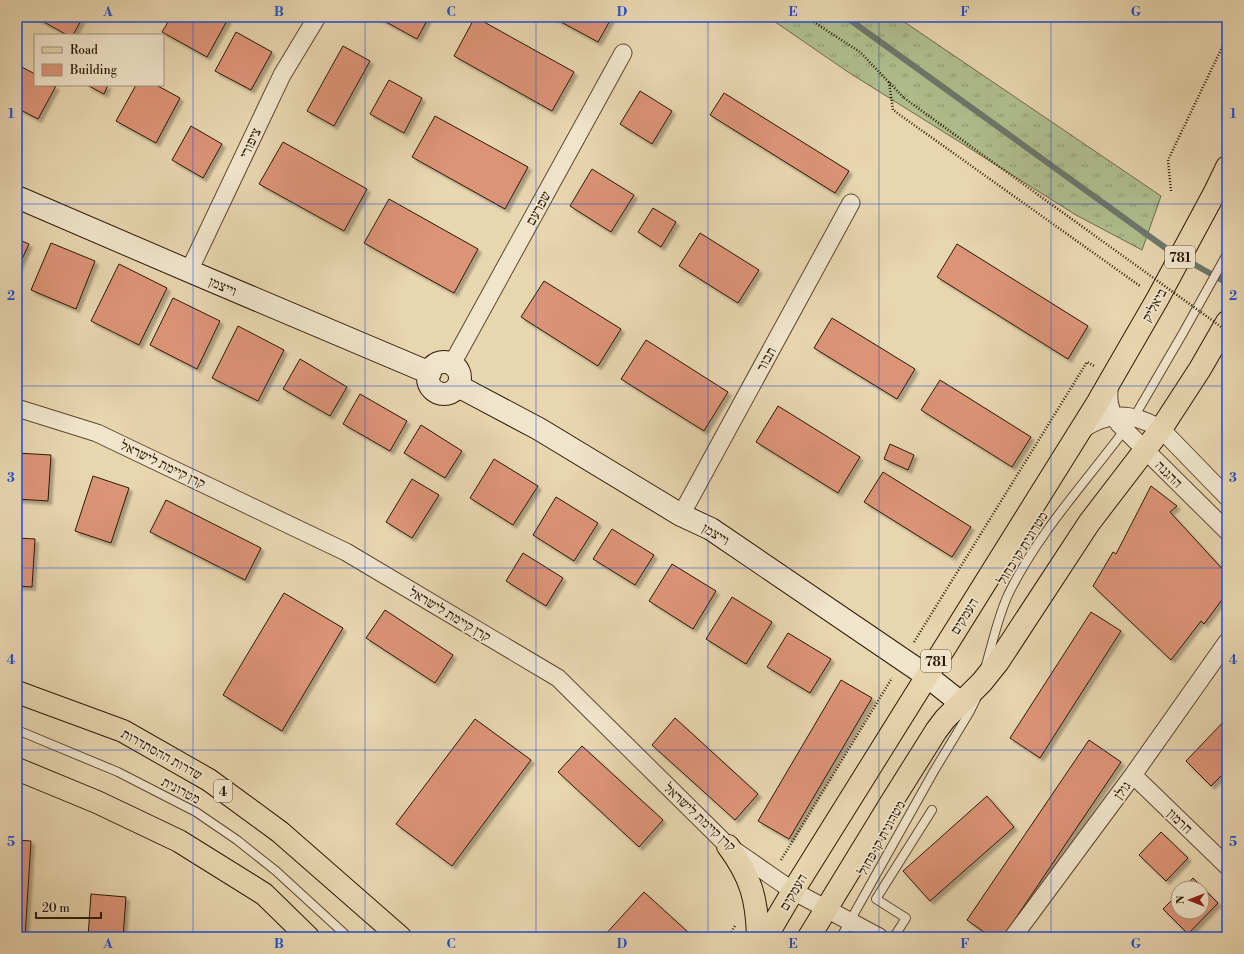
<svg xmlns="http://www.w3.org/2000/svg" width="1244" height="954" font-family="'Libre Bodoni','Frank Ruhl Libre',serif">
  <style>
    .grass { fill: url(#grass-tufts); stroke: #6e6c4a }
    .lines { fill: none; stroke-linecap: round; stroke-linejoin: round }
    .stream { stroke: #6d786c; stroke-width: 6 }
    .building { fill: #dc9477; stroke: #2d1906; filter: url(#shadow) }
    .lane-casing { stroke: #5c4830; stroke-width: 10 }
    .street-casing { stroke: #5c4830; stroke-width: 19 }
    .secondary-casing { stroke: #2d1906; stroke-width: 24 }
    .primary-casing { stroke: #2d1906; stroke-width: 24 }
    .highway-casing { stroke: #2d1906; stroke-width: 24 }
    .path { stroke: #2d1906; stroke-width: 2.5; stroke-dasharray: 1 2; stroke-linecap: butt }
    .lane { stroke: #f0e4cb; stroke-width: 8 }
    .street { stroke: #f0e4cb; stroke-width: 17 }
    .secondary { stroke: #f0e4cb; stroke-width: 22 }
    .primary { stroke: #e8d6af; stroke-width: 22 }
    .highway { stroke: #e8d6af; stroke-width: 22 }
    .path-bridge { stroke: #2d1906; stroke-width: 2.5; stroke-dasharray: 1 2; stroke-linecap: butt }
    .grid { fill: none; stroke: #1d4ed8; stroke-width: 1; stroke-opacity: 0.55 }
    .labels { text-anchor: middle; stroke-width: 3.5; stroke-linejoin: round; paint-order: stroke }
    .shield { fill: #f0e4cb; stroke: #685641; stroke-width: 1 }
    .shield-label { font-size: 13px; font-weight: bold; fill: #2d1906 }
    .street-label { font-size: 14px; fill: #2d1906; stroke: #f0e4cb }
    .neatline { fill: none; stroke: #1d4ed8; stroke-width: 1.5 }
    .grid-label { font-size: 13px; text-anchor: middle; font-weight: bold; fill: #1d4ed8 }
  </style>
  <defs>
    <pattern id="grass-tufts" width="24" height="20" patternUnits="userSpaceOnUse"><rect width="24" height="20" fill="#b0bf8f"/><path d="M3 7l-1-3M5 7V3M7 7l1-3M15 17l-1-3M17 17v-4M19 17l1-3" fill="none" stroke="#909a73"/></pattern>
    <filter id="shadow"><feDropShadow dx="3.5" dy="3.5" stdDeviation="1" flood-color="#0004"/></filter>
  </defs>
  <rect width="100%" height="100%" fill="#e8d6af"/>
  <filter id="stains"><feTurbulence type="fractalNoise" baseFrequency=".005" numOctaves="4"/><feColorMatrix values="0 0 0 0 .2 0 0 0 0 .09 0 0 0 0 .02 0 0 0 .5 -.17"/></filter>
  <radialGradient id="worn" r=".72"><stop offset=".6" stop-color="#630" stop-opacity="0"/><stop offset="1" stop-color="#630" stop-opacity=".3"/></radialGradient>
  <!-- grass -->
  <path class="grass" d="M 768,17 L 897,17 L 1161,196 L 1142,250 L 1076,215 L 848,72 Z"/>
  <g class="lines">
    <!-- stream -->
    <path class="stream" d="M 846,17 L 1167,249 L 1227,283"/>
  </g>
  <!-- building -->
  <path class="building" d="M 35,17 L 83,17 L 73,35 L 67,35 Z
    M 171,17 L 229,17 L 207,57 L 162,32 Z
    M 377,17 L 429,17 L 417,39 Z
    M 475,17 L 574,72 L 552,111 L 454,56 Z
    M 552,17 L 612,17 L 598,42 Z
    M 236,32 L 272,52 L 251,90 L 215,71 Z
    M 343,46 L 370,61 L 334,126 L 307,111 Z
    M 18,65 L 35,74 L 35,85 L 56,86 L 38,119 L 17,108 Z
    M 389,80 L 422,98 L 404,133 L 370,114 Z
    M 87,85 L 108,85 L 104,94 Z
    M 136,85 L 156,85 L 180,98 L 156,143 L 116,121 Z
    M 640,91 L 672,111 L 652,144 L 620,124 Z
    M 724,93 L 849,171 L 835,193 L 710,115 Z
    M 435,116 L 528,167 L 505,209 L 412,157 Z
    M 191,126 L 222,144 L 203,178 L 172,160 Z
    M 283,142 L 367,189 L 344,231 L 259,184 Z
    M 592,169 L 634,195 L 611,232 L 570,206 Z
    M 389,199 L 478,249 L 454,293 L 364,243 Z
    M 653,208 L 676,222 L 661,247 L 638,232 Z
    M 700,233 L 759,270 L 738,303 L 679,266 Z
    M 17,239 L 29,244 L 17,270 Z
    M 51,243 L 95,261 L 76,309 L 31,290 Z
    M 957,244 L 1088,326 L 1068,359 L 937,277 Z
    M 119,264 L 167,288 L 139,345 L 91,321 Z
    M 544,281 L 621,329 L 598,366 L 521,317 Z
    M 173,298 L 220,321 L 197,369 L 150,345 Z
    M 832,318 L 915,369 L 897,399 L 814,348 Z
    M 238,326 L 284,350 L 258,401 L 212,378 Z
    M 646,340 L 728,392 L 704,431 L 621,379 Z
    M 300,359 L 347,387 L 330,416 L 283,389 Z
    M 940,380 L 1031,437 L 1012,467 L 921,410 Z
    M 360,394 L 407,421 L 390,451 L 343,424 Z
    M 778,406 L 860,457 L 838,493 L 756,442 Z
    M 421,425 L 462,451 L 445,478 L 404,453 Z
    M 890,444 L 914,455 L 908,470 L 884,459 Z
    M 17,453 L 51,455 L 48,501 L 17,499 Z
    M 494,459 L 538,486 L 513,525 L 470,498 Z
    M 883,472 L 971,527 L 952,557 L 864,502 Z
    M 93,476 L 129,488 L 111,543 L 75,531 Z
    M 412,479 L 439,495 L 412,538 L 386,522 Z
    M 1151,486 L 1177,506 L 1170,512 L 1227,574 L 1227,593 L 1204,624 L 1201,621 L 1171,660 L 1093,586 L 1113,552 L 1116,554 Z
    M 556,497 L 598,523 L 574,561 L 533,535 Z
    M 166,500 L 261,548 L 245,580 L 150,532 Z
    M 612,529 L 654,555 L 635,585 L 593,559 Z
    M 17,538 L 35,539 L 32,587 L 17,586 Z
    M 523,553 L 563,578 L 546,606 L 506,581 Z
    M 672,564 L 716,591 L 693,629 L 649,601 Z
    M 284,593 L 343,628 L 282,731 L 223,695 Z
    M 732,597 L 772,622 L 746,664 L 706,639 Z
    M 385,610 L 453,655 L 435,683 L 366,638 Z
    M 1091,612 L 1121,631 L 1040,758 L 1010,738 Z
    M 788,633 L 831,659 L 810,693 L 767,667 Z
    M 841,680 L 872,698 L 789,839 L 758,821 Z
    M 675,718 L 758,794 L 735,820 L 652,745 Z
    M 1227,718 L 1227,770 L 1211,786 L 1186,761 Z
    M 475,719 L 531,760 L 452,866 L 396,824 Z
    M 1089,740 L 1121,762 L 1003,937 L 991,937 L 967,920 Z
    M 582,746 L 663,820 L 639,847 L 558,772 Z
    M 987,796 L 1014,827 L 930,901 L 903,871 Z
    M 1161,832 L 1188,858 L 1166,881 L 1139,855 Z
    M 17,840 L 31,841 L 25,937 L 17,937 Z
    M 1193,878 L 1218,903 L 1188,934 L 1163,909 L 1178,894 L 1178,912 L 1202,912 L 1202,888 L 1184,888 Z
    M 644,892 L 689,933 L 686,937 L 603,937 Z
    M 91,894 L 126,897 L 123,937 L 88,937 Z"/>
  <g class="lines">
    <!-- lane casing -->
    <g class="lane-casing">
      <path id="lane" d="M 1133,419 L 1183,333 L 1227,254
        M 986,665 C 993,641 998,617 1008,595 C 1038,533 1085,483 1126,428
        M 17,730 L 118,772 L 196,812 L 237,840 L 276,871 L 348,937
        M 841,937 L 934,771 L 969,713 L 976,699
        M 894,937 L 906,918 L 876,899 L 932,810"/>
    </g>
    <!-- street casing -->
    <g class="street-casing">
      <path id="street" d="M 189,271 L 282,75 L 317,17
        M 452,364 L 623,53
        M 1111,381 C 1106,397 1109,411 1119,424 L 1227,531
        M 17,408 L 97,433 L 346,552 L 558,678 L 728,846 L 793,891 L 879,937
        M 1080,431 C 1109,411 1131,412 1161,429 L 1227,497
        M 681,515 L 851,203
        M 1133,775 L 1227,866
        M 1013,937 L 1133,775 L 1227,642"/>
    </g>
    <!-- secondary casing -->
    <g class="secondary-casing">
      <path id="secondary" d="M 17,197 L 189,271 L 430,373
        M428 378a16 16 0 1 1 32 0a16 16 0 1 1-32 0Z
        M 458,386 L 539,429 L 681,515 L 711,529 L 927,676 L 961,703"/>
    </g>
    <!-- primary casing -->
    <g class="primary-casing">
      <path id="primary" d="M 728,846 C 751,877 757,899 758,937
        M 766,937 L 793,891 L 1098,402 L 1158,298 L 1215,192 L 1227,167
        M 809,937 L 889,806 L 936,731 L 945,719 L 982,682 L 998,662 L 1089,523 L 1161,429 L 1200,369 L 1227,322"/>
    </g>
    <!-- highway casing -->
    <g class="highway-casing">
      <path id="highway" d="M 17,692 L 123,731 L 209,780 L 280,832 L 400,937
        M 17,769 L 97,802 L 179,841 L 264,894 L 308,937"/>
    </g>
    <!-- path -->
    <path class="path" d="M 806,17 L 860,52 L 904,98
      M 889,82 L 893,110 L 1140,286
      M 1171,191 L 1168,160 L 1227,37
      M 914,642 L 1087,362 L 1094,366
      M 781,860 L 892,678
      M 728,937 L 735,926"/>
    <!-- lane -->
    <use href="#lane" class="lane"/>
    <!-- street -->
    <use href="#street" class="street"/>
    <!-- secondary -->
    <use href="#secondary" class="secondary"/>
    <!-- primary -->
    <use href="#primary" class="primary"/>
    <!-- highway -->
    <use href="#highway" class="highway"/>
    <!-- path-bridge -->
    <path class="path-bridge" d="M 904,98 L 1227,331"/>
  </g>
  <!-- grid -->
  <path class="grid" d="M 193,17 L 193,937M 365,17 L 365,937M 536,17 L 536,937M 708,17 L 708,937M 879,17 L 879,937M 1051,17 L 1051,937M 17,204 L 1227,204M 17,386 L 1227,386M 17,568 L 1227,568M 17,750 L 1227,750"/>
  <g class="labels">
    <!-- shield labels -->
    <g class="shield">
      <rect x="1165" y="246" width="30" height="22" rx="3"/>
      <rect x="921" y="650" width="30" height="22" rx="3"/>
      <rect x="214" y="780" width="18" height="22" rx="3"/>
    </g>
    <g class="shield-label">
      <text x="1180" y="262">781</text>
      <text x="936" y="666">781</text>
      <text x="223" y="796">4</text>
    </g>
    <!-- street labels -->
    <g class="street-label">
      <text transform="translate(250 143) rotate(-65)" y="5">ציפורי</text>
      <text transform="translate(538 208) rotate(-61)" y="5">שפרעם</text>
      <text transform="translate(223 286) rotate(23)" y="5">וייצמן</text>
      <text transform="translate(1154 305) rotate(-61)" y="5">ביאליק</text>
      <text transform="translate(766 359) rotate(-61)" y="5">תבור</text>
      <text transform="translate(163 464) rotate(26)" y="5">קרן קיימת לישראל</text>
      <text transform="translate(1169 474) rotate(45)" y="5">ההגנה</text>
      <text transform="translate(716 534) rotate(31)" y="5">וייצמן</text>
      <text transform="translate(1022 548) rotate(-58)" y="5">מטרונית קו כחול</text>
      <text transform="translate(450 614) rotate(31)" y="5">קרן קיימת לישראל</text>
      <text transform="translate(964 616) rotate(-58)" y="5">העמקים</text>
      <text transform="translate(162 754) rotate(29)" y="5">שדרות ההסתדרות</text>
      <text transform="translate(181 790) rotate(28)" y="5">מטרונית</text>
      <text transform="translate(1122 790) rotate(-53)" y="5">גולן</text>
      <text transform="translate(700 817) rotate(43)" y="5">קרן קיימת לישראל</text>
      <text transform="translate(1180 821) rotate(44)" y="5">חרמון</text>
      <text transform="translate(881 838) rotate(-61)" y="5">מטרונית קו כחול</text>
      <text transform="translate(793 892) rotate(-59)" y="5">העמקים</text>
    </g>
  </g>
  <!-- margin -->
  <rect width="1244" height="954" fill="none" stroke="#e8d6af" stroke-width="44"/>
  <!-- legend -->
  <rect x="34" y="34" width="130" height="52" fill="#f0e4cb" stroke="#a2937c"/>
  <rect x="42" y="47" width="20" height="6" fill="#e8d6af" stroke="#a2937c"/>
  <text x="70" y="54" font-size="12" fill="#2d1906">Road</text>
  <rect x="42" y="64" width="20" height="12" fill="#dc9477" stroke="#a2937c"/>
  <text x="70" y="74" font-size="12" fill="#2d1906">Building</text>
  <!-- north arrow -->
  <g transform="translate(1190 900) rotate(270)"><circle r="19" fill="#f0e4cb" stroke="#a2937c"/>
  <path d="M0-3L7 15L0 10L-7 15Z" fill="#8f2418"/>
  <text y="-6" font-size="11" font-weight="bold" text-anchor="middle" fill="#2d1906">N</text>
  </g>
  <!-- scale -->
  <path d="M36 912v6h65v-6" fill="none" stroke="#2d1906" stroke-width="2"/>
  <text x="42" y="912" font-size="12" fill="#2d1906" stroke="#f0e4cb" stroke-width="3" paint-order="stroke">20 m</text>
  <rect x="22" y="22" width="1200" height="910" class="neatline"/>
  <g class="grid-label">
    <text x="108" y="16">A</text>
    <text x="279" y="16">B</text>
    <text x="451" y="16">C</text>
    <text x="622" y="16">D</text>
    <text x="793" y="16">E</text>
    <text x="965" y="16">F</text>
    <text x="1136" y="16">G</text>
    <text x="11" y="118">1</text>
    <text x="1233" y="118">1</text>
    <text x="11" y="300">2</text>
    <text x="1233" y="300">2</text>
    <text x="11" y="482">3</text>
    <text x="1233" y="482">3</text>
    <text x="11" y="664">4</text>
    <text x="1233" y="664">4</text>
    <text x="11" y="846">5</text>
    <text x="1233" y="846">5</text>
    <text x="108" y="948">A</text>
    <text x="279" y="948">B</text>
    <text x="451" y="948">C</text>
    <text x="622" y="948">D</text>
    <text x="793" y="948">E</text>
    <text x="965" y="948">F</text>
    <text x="1136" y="948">G</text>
  </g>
  <rect width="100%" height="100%" filter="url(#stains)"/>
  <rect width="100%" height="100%" fill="url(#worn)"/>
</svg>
